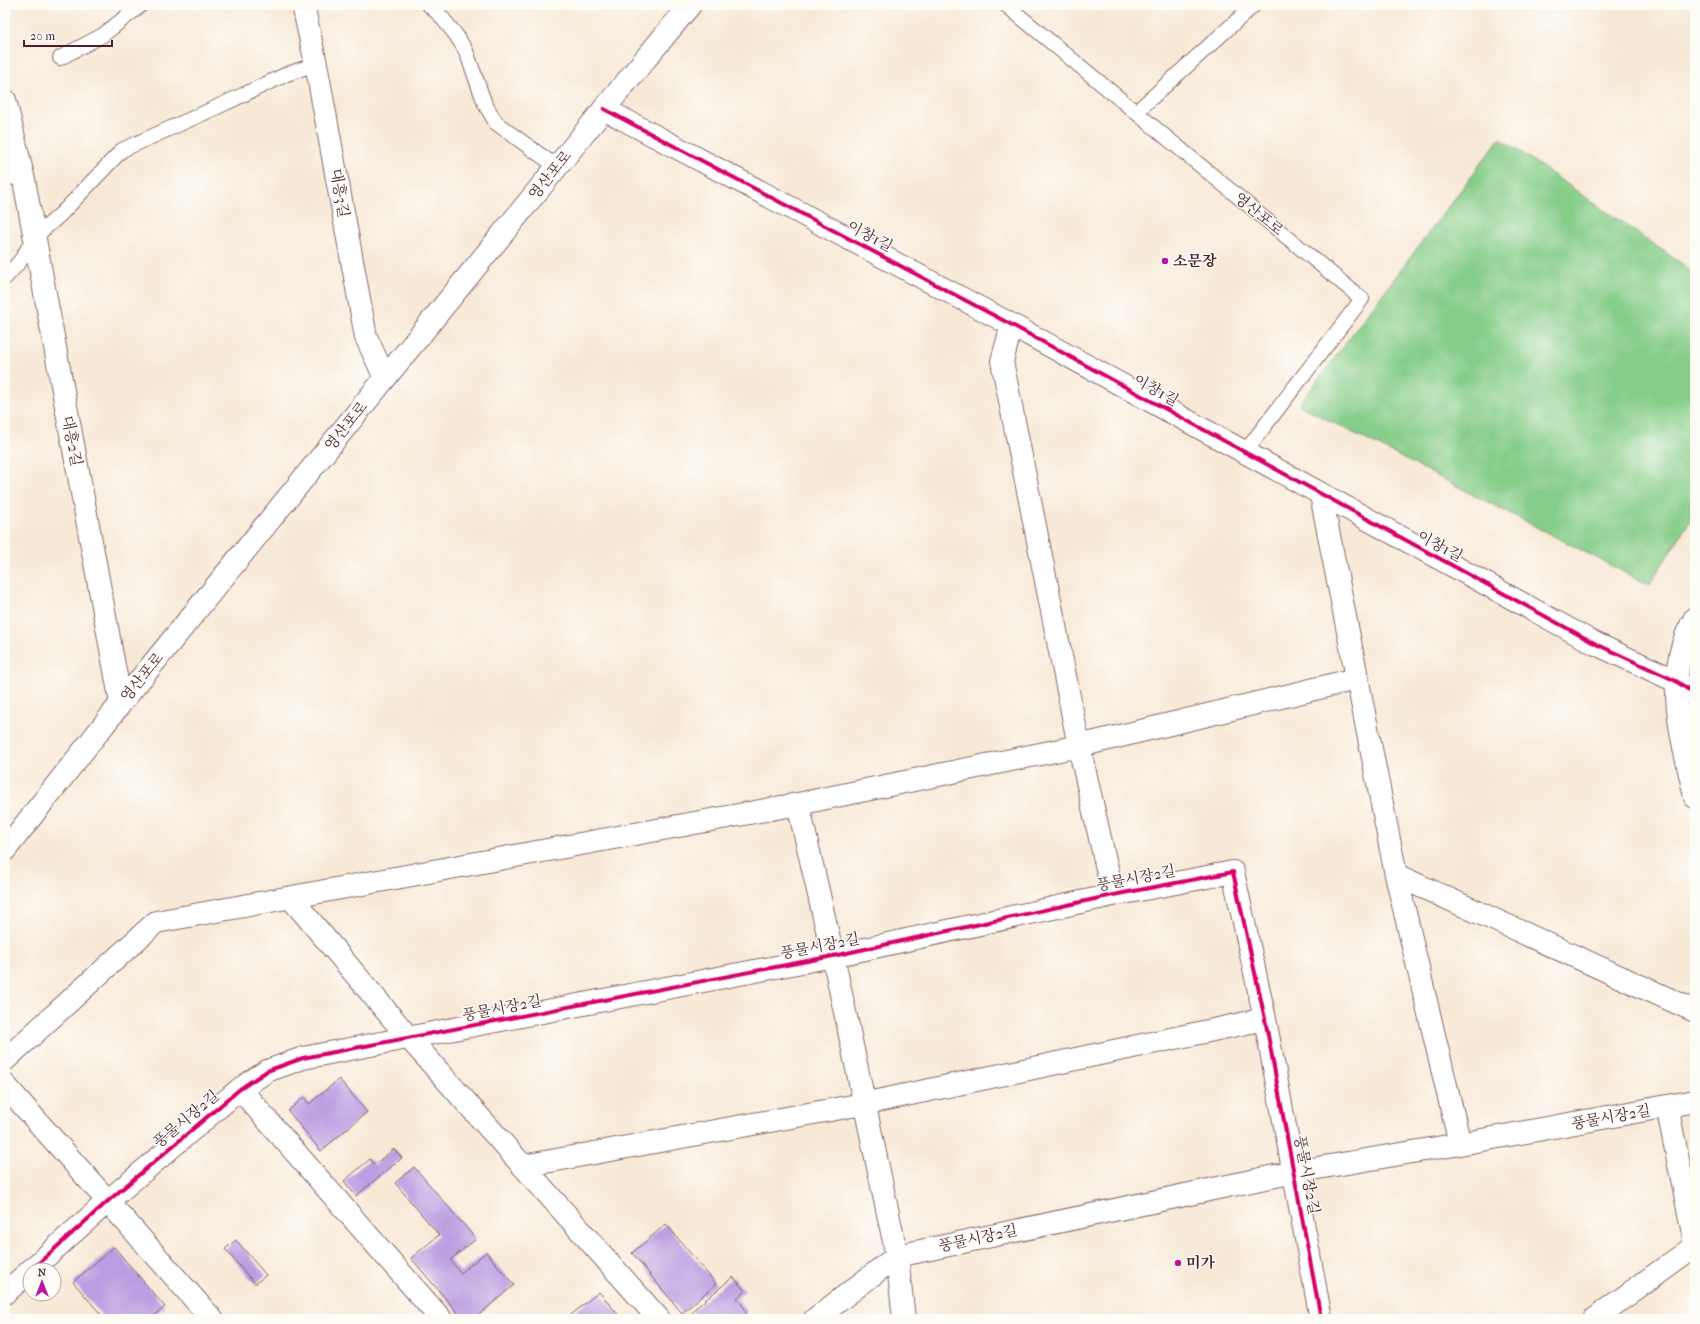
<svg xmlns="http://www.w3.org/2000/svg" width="1700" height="1324" font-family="'IM FELL French Canon','Noto Serif KR',serif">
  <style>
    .green { fill: #86cd89; stroke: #68765a }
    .building { fill: #bb9ee1 }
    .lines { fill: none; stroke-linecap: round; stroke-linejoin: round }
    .service-casing { stroke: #876667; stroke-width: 16 }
    .minor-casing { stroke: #876667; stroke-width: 24 }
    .tertiary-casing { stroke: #876667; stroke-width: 24 }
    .service { stroke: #fff; stroke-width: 14 }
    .minor { stroke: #fff; stroke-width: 22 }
    .tertiary { stroke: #fff; stroke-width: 22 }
    .cycleway-casing { stroke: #fdfcf7; stroke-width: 6 }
    .cycleway { stroke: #d6006c; stroke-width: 4 }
    .poi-dot { fill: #b5179e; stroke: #fdfcf7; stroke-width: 1.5 }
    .labels { text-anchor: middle; stroke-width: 3; stroke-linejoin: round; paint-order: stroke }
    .street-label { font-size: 15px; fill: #4a1f2b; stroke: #fdfcf7 }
    .poi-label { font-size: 15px; font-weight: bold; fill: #4a1f2b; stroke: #fdfcf7; text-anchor: start }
  </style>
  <rect width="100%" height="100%" fill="#fdfcf7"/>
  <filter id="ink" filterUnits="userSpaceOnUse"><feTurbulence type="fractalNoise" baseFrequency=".025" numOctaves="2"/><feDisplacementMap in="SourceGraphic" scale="8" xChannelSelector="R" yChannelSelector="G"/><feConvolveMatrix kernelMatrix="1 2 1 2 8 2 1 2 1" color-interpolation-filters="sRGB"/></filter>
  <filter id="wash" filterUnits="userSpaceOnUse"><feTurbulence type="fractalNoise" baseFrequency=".012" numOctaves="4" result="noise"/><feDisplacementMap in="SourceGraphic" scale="16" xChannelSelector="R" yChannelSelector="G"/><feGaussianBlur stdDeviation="0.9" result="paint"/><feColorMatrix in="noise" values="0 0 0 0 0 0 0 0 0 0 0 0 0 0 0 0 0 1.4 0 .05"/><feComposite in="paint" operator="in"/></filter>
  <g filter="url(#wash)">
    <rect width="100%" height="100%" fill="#f8e9d7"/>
    <!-- green -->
    <path class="green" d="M 1500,138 L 1695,273 L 1695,513 L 1649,585 L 1299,405 Z"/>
    <g id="blocks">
      <!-- building -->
      <path class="building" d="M 339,1079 L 367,1112 L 321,1151 L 288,1111 L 304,1097 L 309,1104 Z
        M 394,1149 L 402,1158 L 356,1196 L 344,1181 L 370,1159 L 374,1165 Z
        M 414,1167 L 476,1239 L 450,1260 L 461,1273 L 486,1252 L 514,1285 L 474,1319 L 463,1319 L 411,1258 L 439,1235 L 395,1183 Z
        M 666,1224 L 716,1284 L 682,1313 L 632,1253 Z
        M 236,1240 L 266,1275 L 255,1284 L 225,1249 Z
        M 114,1247 L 165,1307 L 150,1319 L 105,1319 L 73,1282 Z
        M 733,1277 L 745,1291 L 737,1298 L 747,1312 L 739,1319 L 699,1319 L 692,1311 Z
        M 599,1292 L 622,1319 L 566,1319 Z"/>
    </g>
  </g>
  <g filter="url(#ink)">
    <use href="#blocks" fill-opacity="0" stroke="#876667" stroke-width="1"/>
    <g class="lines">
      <!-- service casing -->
      <g class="service-casing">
        <path id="service" d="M 429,5 L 439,14 L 456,35 L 466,51 L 485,104 L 496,123 L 557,167
          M 1006,5 L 1362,299 L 1244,453
          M 60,58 L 103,35 L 141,5
          M 1136,112 L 1254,5
          M 5,176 L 24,180
          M 5,278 L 21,260 L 34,238 L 62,213 L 122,150 L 213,109 L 287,74 L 316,64"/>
      </g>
      <!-- minor casing -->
      <g class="minor-casing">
        <path id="minor" d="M 303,5 L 316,64 L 366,337 L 385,378
          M 5,100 L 24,180 L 121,703
          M 604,109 L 1012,325 L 1596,644 L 1676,681 L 1695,694
          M 1012,325 L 1002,361 L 1079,746 L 1113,895
          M 1321,495 L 1396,875 L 1460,1144
          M 1695,618 C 1661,673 1683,740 1695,797
          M 798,804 L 833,956 L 897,1256 L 904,1319
          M 1396,875 L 1695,1011
          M 291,898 L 409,1038 L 659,1319
          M 5,1060 L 156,922 L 798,804 L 1079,746 L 1356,679
          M 5,1085 L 212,1319
          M 240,1089 L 441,1319
          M 1667,1106 L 1695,1243
          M 523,1166 L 863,1104 L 1265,1019
          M 31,1270 L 108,1201 L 240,1089 L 267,1071 L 303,1058 L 833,956 L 1113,895 L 1233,872 L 1265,1019 L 1321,1319
          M 5,1293 L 30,1271
          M 815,1319 L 897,1256 L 1294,1172 L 1460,1144 L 1695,1101
          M 1594,1319 L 1695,1246"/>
      </g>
      <!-- tertiary casing -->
      <g class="tertiary-casing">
        <path id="tertiary" d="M 5,850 L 121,703 L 604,109 L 690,5"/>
      </g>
      <!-- service -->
      <use href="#service" class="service"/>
      <!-- minor -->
      <use href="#minor" class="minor"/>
      <!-- tertiary -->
      <use href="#tertiary" class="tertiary"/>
      <!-- cycleway casing -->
      <g class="cycleway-casing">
        <path id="cycleway" d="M 604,109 L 1012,325 L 1596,644 L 1676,681 L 1695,694
          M 31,1270 L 108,1201 L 240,1089 L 267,1071 L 303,1058 L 833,956 L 1113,895 L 1233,872 L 1265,1019 L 1321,1319"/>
      </g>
      <!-- cycleway -->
      <use href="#cycleway" class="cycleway"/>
    </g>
  </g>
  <!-- markers -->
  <g class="poi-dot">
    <circle cx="1165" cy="261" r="4"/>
    <circle cx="1178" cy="1263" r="4"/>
  </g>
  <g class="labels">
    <!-- street labels -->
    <g class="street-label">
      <text transform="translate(550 175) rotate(-51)" y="5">영산포로</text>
      <text transform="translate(340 193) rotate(80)" y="5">대흥3길</text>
      <text transform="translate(1259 214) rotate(39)" y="5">영산포로</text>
      <text transform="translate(870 236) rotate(28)" y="5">이창1길</text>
      <text transform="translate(1156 390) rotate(29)" y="5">이창1길</text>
      <text transform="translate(346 426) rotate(-51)" y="5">영산포로</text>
      <text transform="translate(72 441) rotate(79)" y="5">대흥2길</text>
      <text transform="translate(1440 546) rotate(28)" y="5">이창1길</text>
      <text transform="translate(142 677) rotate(-51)" y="5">영산포로</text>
      <text transform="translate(1136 878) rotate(-11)" y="5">풍물시장2길</text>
      <text transform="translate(820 946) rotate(-11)" y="5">풍물시장2길</text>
      <text transform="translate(502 1008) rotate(-11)" y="5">풍물시장2길</text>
      <text transform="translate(1611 1117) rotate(-10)" y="5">풍물시장2길</text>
      <text transform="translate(186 1119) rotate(-40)" y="5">풍물시장2길</text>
      <text transform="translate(1307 1175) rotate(79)" y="5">풍물시장2길</text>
      <text transform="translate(978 1238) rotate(-12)" y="5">풍물시장2길</text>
    </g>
    <!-- poi labels -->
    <g class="poi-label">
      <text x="1173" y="266">소문장</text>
      <text x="1186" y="1268">미가</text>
    </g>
  </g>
  <!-- margin -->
  <rect width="1700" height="1324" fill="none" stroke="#fdfcf7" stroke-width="20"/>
  <!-- north arrow -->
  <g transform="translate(42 1282)"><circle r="19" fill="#fdfcf7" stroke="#b5a4a5"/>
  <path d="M0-3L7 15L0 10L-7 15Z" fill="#b5179e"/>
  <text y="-6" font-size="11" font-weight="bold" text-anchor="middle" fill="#4a1f2b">N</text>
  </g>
  <!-- scale -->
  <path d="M24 40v6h88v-6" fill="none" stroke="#4a1f2b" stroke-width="2"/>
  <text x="30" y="40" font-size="12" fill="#4a1f2b" stroke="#fdfcf7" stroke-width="3" paint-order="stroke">20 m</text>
</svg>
